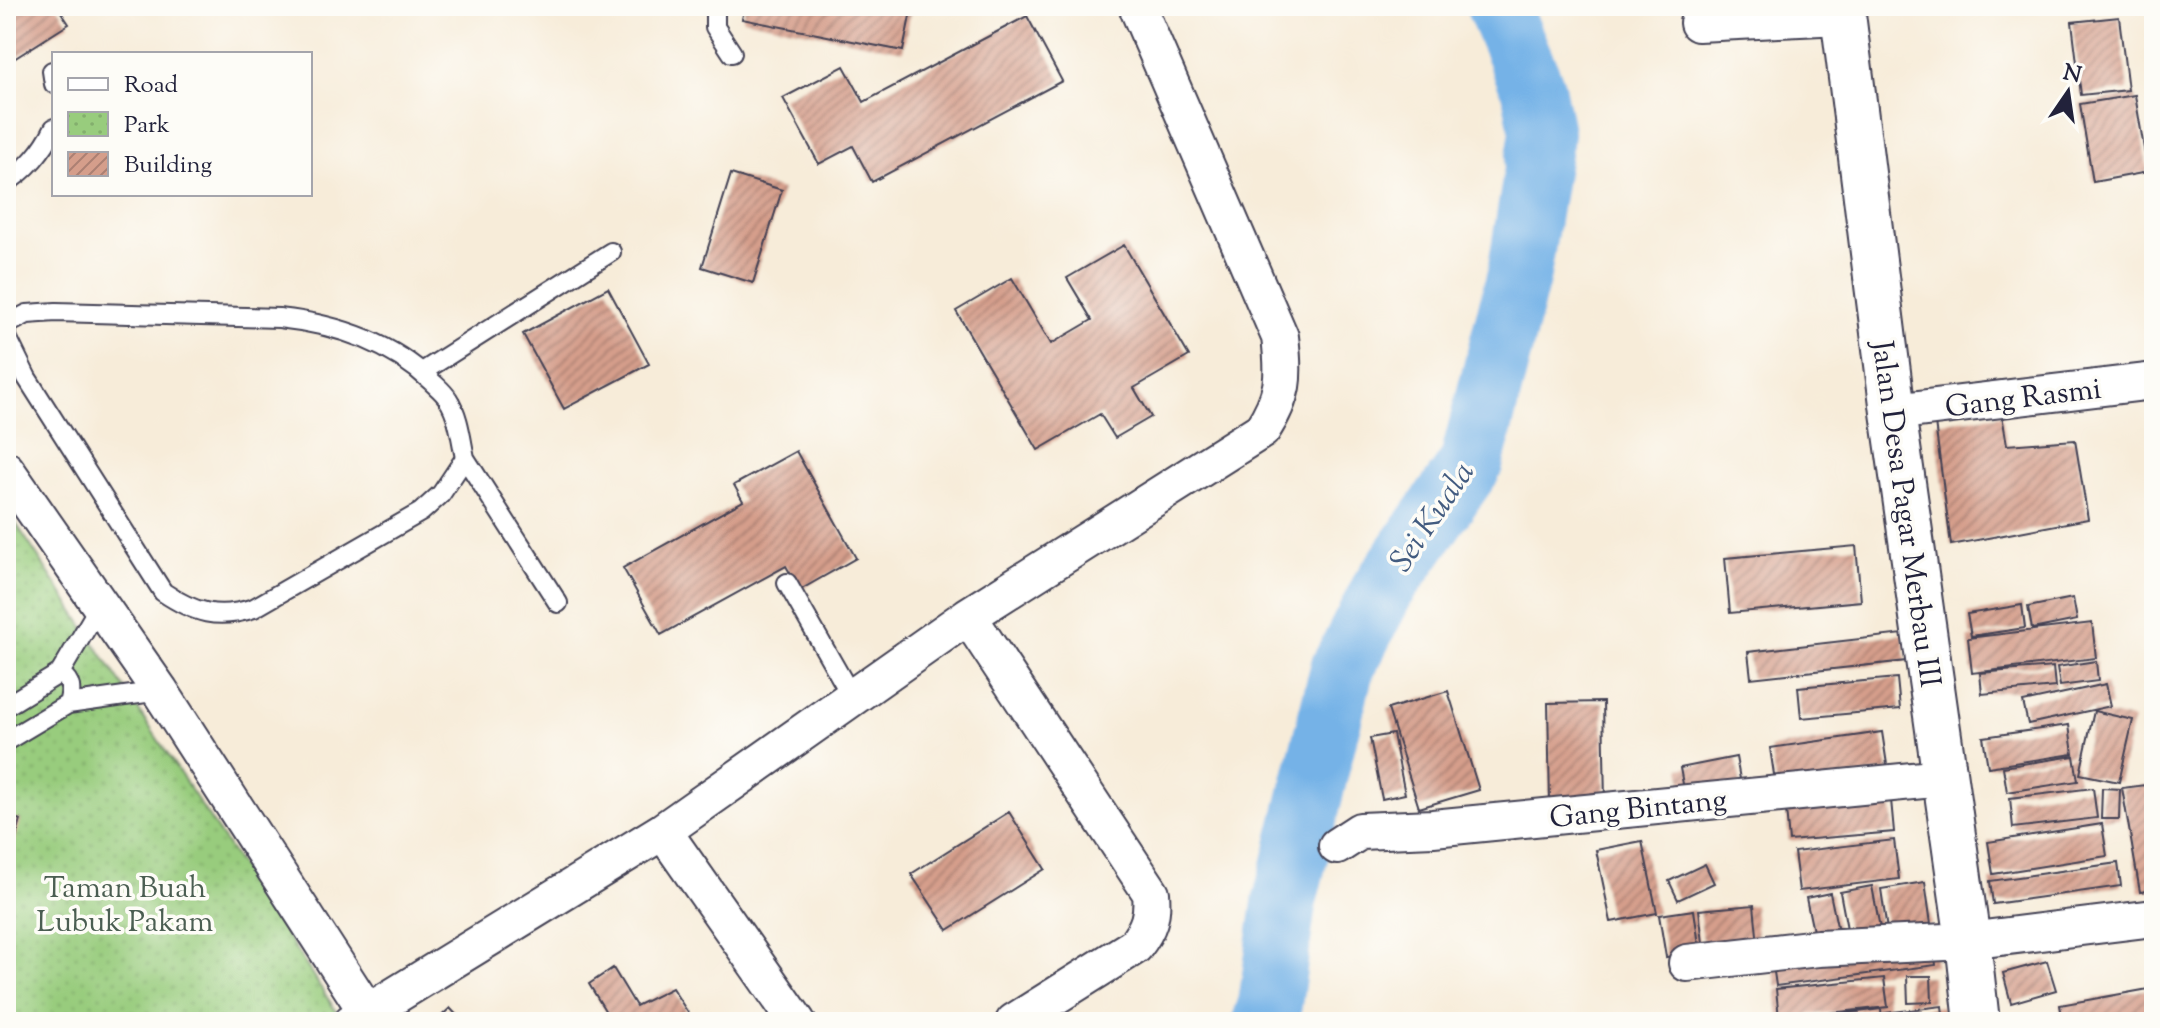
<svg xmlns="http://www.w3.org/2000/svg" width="2160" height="1028" font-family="'Sorts Mill Goudy',serif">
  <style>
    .park { fill: url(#park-dots); stroke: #5d775c; stroke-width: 2 }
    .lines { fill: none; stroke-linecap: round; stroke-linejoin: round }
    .river { stroke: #74b2e7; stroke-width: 64 }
    .building { fill: url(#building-hatch) }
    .service-casing { stroke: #424053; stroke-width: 22 }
    .minor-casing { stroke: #424053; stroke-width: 40 }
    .tertiary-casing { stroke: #424053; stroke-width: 48 }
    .service { stroke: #fff; stroke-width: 18 }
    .minor { stroke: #fff; stroke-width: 36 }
    .tertiary { stroke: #fff; stroke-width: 44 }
    .labels { text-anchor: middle; stroke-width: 7; stroke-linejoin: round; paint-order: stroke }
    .street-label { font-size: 30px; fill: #22223b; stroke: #fdfcf7 }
    .park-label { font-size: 30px; fill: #4b5e52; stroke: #fdfcf7 }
    .water-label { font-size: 32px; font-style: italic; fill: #435c80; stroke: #fdfcf7 }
  </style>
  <defs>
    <pattern id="park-dots" width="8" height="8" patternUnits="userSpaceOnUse" patternTransform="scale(2)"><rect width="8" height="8" fill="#98cc7d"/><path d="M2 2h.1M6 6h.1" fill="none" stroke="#83af6d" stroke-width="1.8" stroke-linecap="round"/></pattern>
    <pattern id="building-hatch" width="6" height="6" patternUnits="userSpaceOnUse" patternTransform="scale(2)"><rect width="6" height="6" fill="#d59e8b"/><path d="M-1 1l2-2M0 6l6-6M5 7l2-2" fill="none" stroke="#ac8073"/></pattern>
  </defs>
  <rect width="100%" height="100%" fill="#fdfcf7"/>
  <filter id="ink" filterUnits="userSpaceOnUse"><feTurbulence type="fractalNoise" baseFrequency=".0125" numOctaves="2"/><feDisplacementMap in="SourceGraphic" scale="16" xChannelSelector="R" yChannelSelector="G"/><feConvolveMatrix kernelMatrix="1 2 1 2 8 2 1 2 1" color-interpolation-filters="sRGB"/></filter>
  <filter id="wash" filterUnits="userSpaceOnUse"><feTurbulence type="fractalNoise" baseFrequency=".006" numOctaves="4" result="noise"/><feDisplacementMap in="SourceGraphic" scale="32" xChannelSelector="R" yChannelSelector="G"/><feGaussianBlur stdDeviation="1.8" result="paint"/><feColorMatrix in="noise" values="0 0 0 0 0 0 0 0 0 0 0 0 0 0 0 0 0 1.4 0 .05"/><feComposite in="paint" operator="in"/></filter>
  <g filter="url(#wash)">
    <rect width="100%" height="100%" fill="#f7ecd9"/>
    <!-- park -->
    <path class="park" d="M 6,508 L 338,1014 L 325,1022 L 6,1022 Z"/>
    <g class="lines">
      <!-- river -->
      <path class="river" d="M 1264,1022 L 1270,1004 L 1284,904 L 1342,669 L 1383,589 L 1471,464 L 1519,274 L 1542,133 L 1533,88 L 1498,6"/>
    </g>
    <g id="blocks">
      <!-- building -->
      <path class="building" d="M 6,6 L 57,6 L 69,24 L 6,64 Z
        M 745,6 L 912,6 L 903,51 L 742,19 Z
        M 1027,16 L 1062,81 L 872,182 L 853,146 L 819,164 L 783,98 L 844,66 L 864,102 Z
        M 2119,17 L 2128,90 L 2081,95 L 2072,22 Z
        M 2135,95 L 2148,172 L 2093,182 L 2080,104 Z
        M 731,174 L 782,190 L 753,283 L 702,267 Z
        M 1124,245 L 1189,356 L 1134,388 L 1151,417 L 1115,438 L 1100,414 L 1038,450 L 956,311 L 1012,278 L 1051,344 L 1092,320 L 1067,278 Z
        M 608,288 L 649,364 L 564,409 L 523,334 Z
        M 2002,415 L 2007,445 L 2075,440 L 2088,519 L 1951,545 L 1935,423 Z
        M 796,451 L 856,558 L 800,590 L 786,566 L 661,635 L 623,568 L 743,501 L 734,485 Z
        M 1856,546 L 1861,601 L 1730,613 L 1725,558 Z
        M 2073,598 L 2077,620 L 2032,629 L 2028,607 Z
        M 2022,605 L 2025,628 L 1971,636 L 1967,614 Z
        M 2092,623 L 2096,658 L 1972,673 L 1968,638 Z
        M 1903,634 L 1906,661 L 1751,678 L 1748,652 Z
        M 2096,661 L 2098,681 L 2060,686 L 2057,667 Z
        M 2053,667 L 2055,687 L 1982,694 L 1980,673 Z
        M 1897,678 L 1900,709 L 1801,718 L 1798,687 Z
        M 2106,684 L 2111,706 L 2028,724 L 2023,702 Z
        M 1448,691 L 1479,790 L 1419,808 L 1388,709 Z
        M 1603,702 L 1605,802 L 1550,804 L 1548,703 Z
        M 2094,711 L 2133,720 L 2119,782 L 2080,774 Z
        M 2069,725 L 2073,754 L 1988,767 L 1983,737 Z
        M 1882,732 L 1888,771 L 1776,788 L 1770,748 Z
        M 1393,734 L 1405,794 L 1382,799 L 1370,738 Z
        M 2074,756 L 2078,781 L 2007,792 L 2003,767 Z
        M 1736,757 L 1742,790 L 1686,800 L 1680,768 Z
        M 2154,784 L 2154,890 L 2140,892 L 2122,788 Z
        M 2093,788 L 2097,818 L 2013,828 L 2010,798 Z
        M 2102,788 L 2120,789 L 2119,819 L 2101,819 Z
        M 1890,789 L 1894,832 L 1789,841 L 1785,799 Z
        M 1009,812 L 1045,869 L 948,930 L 911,874 Z
        M 6,816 L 21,820 L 7,870 L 6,870 Z
        M 2102,824 L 2107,856 L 1993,874 L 1988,842 Z
        M 1894,840 L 1899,879 L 1799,891 L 1794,852 Z
        M 1642,841 L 1657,913 L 1611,922 L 1596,850 Z
        M 2118,863 L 2121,886 L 1993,904 L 1990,881 Z
        M 1705,864 L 1714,883 L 1678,900 L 1669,881 Z
        M 1925,882 L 1931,924 L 1887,930 L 1881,889 Z
        M 1872,886 L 1880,928 L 1848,934 L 1840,892 Z
        M 1830,893 L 1838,931 L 1814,936 L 1806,898 Z
        M 1754,905 L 1758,945 L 1704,951 L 1699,910 Z
        M 1694,910 L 1700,952 L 1666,957 L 1659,915 Z
        M 1933,943 L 1936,965 L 1776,986 L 1773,965 Z
        M 2047,961 L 2056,990 L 2011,1003 L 2003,973 Z
        M 613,968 L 636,1006 L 672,988 L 694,1022 L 612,1022 L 589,984 Z
        M 1907,976 L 1931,976 L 1932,1002 L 1908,1003 Z
        M 1884,978 L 1888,1007 L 1779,1018 L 1776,989 Z
        M 2154,988 L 2154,1022 L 2063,1022 L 2060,1005 Z
        M 1942,1006 L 1944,1022 L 1885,1022 L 1884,1013 Z
        M 450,1008 L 463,1022 L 435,1022 Z
        M 1881,1009 L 1882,1022 L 1796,1022 L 1796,1020 Z"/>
    </g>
  </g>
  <g filter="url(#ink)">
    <use href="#blocks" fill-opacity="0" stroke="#424053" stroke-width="2"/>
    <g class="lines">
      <!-- service casing -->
      <g class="service-casing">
        <path id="service" d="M 715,6 L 715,27 L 732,53
          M 52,71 L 54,84
          M 6,182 C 26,171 44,149 54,128
          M 6,325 L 27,314 L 56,312 L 279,318 C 335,324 389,341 431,381 C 436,386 444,392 448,399 C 459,416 461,439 465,458 L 441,494 L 421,512 L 254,608 C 218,620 194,613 163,592 L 27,378 L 6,335
          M 422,372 L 611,252
          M 465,458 L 558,603
          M 787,583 L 852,697
          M 68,704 L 160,691
          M 6,706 L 60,673 L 100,605
          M 6,741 L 68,704 C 72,690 72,682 60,673"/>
      </g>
      <!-- minor casing -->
      <g class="minor-casing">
        <path id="minor" d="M 1698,23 L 1842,16
          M 1893,412 L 2154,381
          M 6,470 L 160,691 L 367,1012 L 380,1022
          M 968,616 L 1151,893 C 1153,915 1149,928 1135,946 L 1014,1022
          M 663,831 L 797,1022
          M 1337,846 L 1360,831 L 1433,828 L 1943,778
          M 1687,963 L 1818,948 L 1968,941 L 2154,918
          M 352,1022 L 663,831 L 968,616 L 1262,430 C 1284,396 1285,377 1280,337 L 1137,6"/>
      </g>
      <!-- tertiary casing -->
      <g class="tertiary-casing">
        <path id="tertiary" d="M 1842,6 L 1893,412 L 1968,941 L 1977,1022"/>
      </g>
      <!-- service -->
      <use href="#service" class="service"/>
      <!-- minor -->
      <use href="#minor" class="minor"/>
      <!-- tertiary -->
      <use href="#tertiary" class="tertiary"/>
    </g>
  </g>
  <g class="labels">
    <!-- street labels -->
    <g class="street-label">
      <text transform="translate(2023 397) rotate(-7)" y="10">Gang Rasmi</text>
      <text transform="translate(1907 514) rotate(82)" y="10">Jalan Desa Pagar Merbau III</text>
      <text transform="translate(1638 808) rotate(-6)" y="10">Gang Bintang</text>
    </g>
    <!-- park labels -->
    <g class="park-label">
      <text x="125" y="897">Taman Buah<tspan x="125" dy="34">Lubuk Pakam</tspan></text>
    </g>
    <!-- water labels -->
    <g class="water-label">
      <text transform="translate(1431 516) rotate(-56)" y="11">Sei Kuala</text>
    </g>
  </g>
  <!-- margin -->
  <rect width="2160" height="1028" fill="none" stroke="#fdfcf7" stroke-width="32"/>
  <!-- legend -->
  <rect x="52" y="52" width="260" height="144" fill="#fdfcf7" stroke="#a5a5ac" stroke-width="2"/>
  <rect x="68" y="78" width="40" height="12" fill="#ffffff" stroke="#a5a5ac" stroke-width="2"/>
  <text x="124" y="92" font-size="24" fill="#22223b">Road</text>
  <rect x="68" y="112" width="40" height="24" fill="url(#park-dots)" stroke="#a5a5ac" stroke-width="2"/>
  <text x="124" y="132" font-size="24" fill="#22223b">Park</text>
  <rect x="68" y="152" width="40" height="24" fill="url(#building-hatch)" stroke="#a5a5ac" stroke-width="2"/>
  <text x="124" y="172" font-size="24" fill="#22223b">Building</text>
  <!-- north arrow -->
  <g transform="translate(2068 92) rotate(13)" stroke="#fdfcf7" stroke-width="6" paint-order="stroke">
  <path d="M0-6L14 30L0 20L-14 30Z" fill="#22223b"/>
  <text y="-12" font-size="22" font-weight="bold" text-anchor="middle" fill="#22223b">N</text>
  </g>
</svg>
